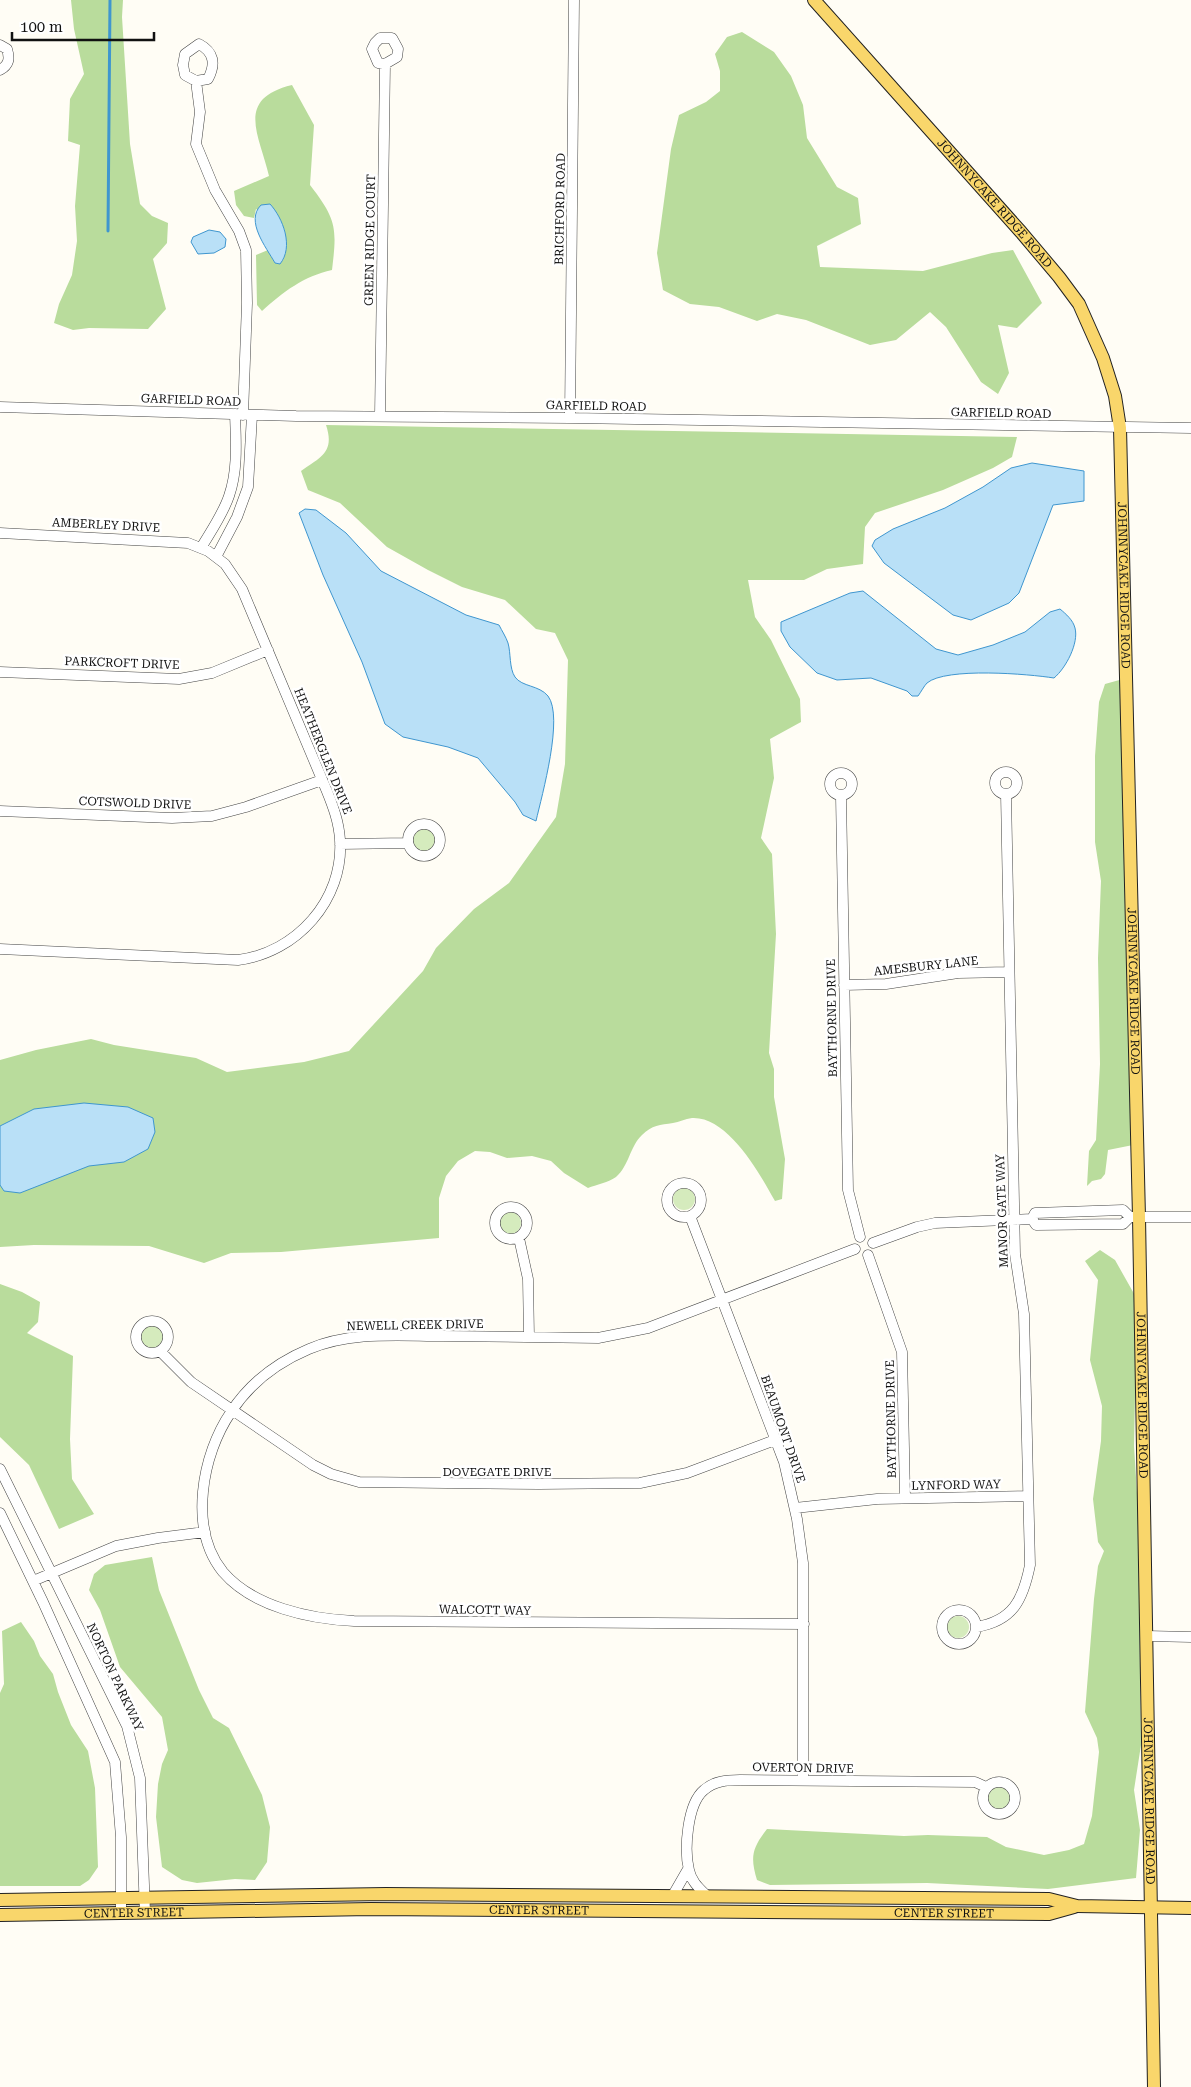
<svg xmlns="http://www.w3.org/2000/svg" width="1191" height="2087" font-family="'Roboto Serif',serif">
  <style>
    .green { fill: #d5ebbd }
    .forest { fill: #b9dc9c }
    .water { fill: #b9e0f7; stroke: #3f96cf }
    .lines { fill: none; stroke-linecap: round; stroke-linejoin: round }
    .stream { stroke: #3f96cf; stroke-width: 3 }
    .minor-casing { stroke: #444; stroke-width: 11 }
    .major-casing { stroke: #222; stroke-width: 14 }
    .minor { stroke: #fff; stroke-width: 10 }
    .major { stroke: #f9d66b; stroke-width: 12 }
    .labels { text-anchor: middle; stroke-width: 5; stroke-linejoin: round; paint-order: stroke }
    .street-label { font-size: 12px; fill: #111; stroke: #fff }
  </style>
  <rect width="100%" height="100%" fill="#fffdf5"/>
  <!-- green -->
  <path class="green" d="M413 841a12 12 0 1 1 24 0a12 12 0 1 1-24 0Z
    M673 1199a11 11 0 1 1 22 0a11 11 0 1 1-22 0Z
    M499 1223a11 11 0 1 1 22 0a11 11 0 1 1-22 0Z
    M141 1337a11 11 0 1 1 22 0a11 11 0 1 1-22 0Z
    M947 1627a11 11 0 1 1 22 0a11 11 0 1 1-22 0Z
    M988 1798a11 11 0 1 1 22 0a11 11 0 1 1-22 0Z"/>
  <!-- forest -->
  <path class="forest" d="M 71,0 L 123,0 L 122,17 L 130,144 L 140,204 L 152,216 L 168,223 L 167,243 L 153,259 L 166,309 L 148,329 L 89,328 L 73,330 L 54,323 L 59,304 L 72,275 L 77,241 L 75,206 L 80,145 L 68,141 L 70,99 L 84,74 L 74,29 Z
    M 742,32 L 774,52 L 791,76 L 803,105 L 807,138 L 837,187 L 858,198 L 861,224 L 817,246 L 820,267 L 923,271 L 992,253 L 1013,250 L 1042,303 L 1017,328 L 998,325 L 1009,373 L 998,394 L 981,382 L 946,327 L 930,312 L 896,340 L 870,345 L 806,320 L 777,314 L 757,321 L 719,307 L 690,304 L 663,290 L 657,253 L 671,149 L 679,115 L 706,102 L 720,91 L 720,71 L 715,54 L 727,37 Z
    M 292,85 L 314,125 L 310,185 C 337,220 337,228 332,270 C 304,276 283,292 262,311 L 257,305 L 256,255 L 268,250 L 275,263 L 284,259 L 285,230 L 256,209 L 254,218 L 244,216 L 236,205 L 234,191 L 269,176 C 260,136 234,99 292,85 Z
    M 326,425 L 1017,437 L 1012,457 L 993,468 L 943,490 L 875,513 L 865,527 L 863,564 L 827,569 L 804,580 L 748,580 L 755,617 L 771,640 L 800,699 L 801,722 L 770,739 L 774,778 L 761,838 L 772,854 L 776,934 L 769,1053 L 774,1069 L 774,1097 L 785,1159 L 782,1199 L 775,1201 C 760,1174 728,1116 692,1118 C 685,1119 679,1122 673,1123 C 660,1125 652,1125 642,1135 C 630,1146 629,1166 616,1177 C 609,1182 596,1185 588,1188 L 564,1173 L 551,1161 L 532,1156 L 507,1158 L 490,1152 L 475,1151 L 458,1161 L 446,1176 L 439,1198 L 439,1238 L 281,1252 L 231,1253 L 204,1263 L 149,1246 L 34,1245 L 0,1247 L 0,1060 L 36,1050 L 91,1039 L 114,1045 L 196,1058 L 227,1072 L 304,1062 L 349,1051 L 423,971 L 436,948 L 474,909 L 509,883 L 556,817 L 565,764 L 568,660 L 555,633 L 536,629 L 505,600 L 462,587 L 428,570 L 387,547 L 340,503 L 308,490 L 301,471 C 321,457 335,452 326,425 Z
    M 1123,679 L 1126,959 L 1130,1010 L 1133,1145 L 1108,1150 L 1105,1174 L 1101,1179 L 1092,1181 L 1087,1186 L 1089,1151 L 1096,1140 L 1100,1064 L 1098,958 L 1101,881 L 1095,842 L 1095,756 L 1099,702 L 1105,684 Z
    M 1100,1250 L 1115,1260 L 1137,1299 L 1134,1446 L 1138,1509 L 1141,1745 L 1134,1790 L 1140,1830 L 1136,1878 L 1048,1889 L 927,1883 L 770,1885 L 757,1880 C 750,1857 752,1848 767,1829 L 904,1836 L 928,1835 L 987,1837 L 1006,1847 L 1044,1855 L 1069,1850 L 1084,1844 L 1092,1816 L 1099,1752 L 1097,1738 L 1085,1712 L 1094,1599 L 1098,1566 L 1104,1551 L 1098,1542 L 1093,1499 L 1101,1441 L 1102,1406 L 1090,1360 L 1098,1280 L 1085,1261 Z
    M 0,1284 L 22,1292 L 40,1302 L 38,1322 L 27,1333 L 73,1356 L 70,1439 L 72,1479 L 94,1514 L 59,1529 L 29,1465 L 0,1437 Z
    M 152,1557 L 159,1590 L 199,1690 L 213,1718 L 229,1728 L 262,1795 L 270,1827 L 267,1862 L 255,1880 L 235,1879 L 197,1883 L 182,1880 L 162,1867 L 156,1817 L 158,1784 L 162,1764 L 168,1750 L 162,1717 L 120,1667 L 100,1610 L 89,1590 L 94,1574 L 105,1565 Z
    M 21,1622 L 34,1641 L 40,1656 L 53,1674 L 58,1692 L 71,1725 L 88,1751 L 95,1788 L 98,1867 L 89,1880 L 80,1886 L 0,1886 L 0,1693 L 4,1684 L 2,1631 Z"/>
  <!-- water -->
  <path class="water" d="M 270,204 C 283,218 294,247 280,264 L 275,263 C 266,247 245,221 261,205 Z
    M 209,230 L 220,232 L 226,239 L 225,247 L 214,253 L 198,254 L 191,242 L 193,237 Z
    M 1032,463 L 1084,471 L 1084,501 L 1053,505 L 1019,593 L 1009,603 L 971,620 L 953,615 L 884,563 L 872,546 L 875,540 L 893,529 L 945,508 L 983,487 L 1011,468 Z
    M 305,509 L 316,510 L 346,533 L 381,571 L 466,615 L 499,625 C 502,631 506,637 508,643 C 511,653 509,668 515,677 C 522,687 539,685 548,696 C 564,717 542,795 536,821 L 523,815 L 515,802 L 478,758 L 448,747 L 403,737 L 385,724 L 362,662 L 323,575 L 299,513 Z
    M 863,591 L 936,649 L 958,655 L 993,645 L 1025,632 L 1050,612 L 1060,609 C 1066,614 1073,620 1075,628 C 1079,643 1066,668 1054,678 C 1029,674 946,667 927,683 C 924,686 921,692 918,696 L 912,696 L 907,691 L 871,678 L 837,680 L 817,673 L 790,647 L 781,631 L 781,622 L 850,593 Z
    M 84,1103 L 128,1107 L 153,1118 L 155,1132 L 148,1149 L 124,1162 L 89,1166 L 20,1193 L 4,1191 L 0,1185 L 0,1126 L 34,1109 Z"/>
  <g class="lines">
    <!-- stream -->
    <path class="stream" d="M 108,231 L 110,0"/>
    <!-- minor casing -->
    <g class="minor-casing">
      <path id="minor" d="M 0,45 L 7,49 C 10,59 9,65 0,70
        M 196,81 L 185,75 L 183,65 L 185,54 L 199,44 C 214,52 216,64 208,79 L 196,81 L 200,112 L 196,144 L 215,190 L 239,231 L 246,250 L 247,303 L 243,415
        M 0,407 L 296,416 L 570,418 L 1191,428
        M 380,416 L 385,64 L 397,57 L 398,49 L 392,38 L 380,38 L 375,43 L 372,49 L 378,63 L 385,64
        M 570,418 L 574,0
        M 0,533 L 188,543 L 208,551 L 225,564 L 242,589 L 326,789 C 333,806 339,822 340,840 C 344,900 296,953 238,960 L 0,949
        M 201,548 C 211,531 223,514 229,496 C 238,470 236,442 235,414
        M 216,557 L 237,517 L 248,487 L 252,415
        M 0,672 L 179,679 L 212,673 L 268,650
        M995 783a11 11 0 1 1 22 0a11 11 0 1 1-22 0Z
        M830 784a11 11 0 1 1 22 0a11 11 0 1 1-22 0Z
        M 841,796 L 848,1190 L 860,1237
        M 0,811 L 172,818 L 212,816 L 246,807 L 322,780
        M408 840a16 16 0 1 1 32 0a16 16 0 1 1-32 0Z
        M 340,844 L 408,843
        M 844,985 L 886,984 L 958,973 L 1009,972
        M667 1200a17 17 0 1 1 34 0a17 17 0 1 1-34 0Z
        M495 1223a16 16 0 1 1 32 0a16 16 0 1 1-32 0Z
        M 1123,1210 L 1130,1217 L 1123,1224 L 1036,1225 L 1032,1219 L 1035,1213 Z
        M 690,1216 L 784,1462 L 797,1519 L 803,1563 L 803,1780
        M 1132,1217 L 1191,1217
        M 519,1238 L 528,1279 L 529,1337
        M 873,1243 L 917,1227 L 935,1223 L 1032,1219
        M 868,1255 L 902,1352 L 905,1498
        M136 1337a16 16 0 1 1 32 0a16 16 0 1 1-32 0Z
        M 160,1351 L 191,1382 L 313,1465 L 331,1474 L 359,1482 L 539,1484 L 640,1483 L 687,1473 L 775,1440
        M 0,1469 L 127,1726 L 140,1778 L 145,1912
        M 795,1508 L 877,1499 L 1028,1496
        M 0,1513 L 43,1602 L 115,1762 L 121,1837 L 121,1913
        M 33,1581 L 116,1546 L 158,1538 L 205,1532
        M942 1627a17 17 0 1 1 34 0a17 17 0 1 1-34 0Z
        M 804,1624 L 354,1621 C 310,1619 253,1607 223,1572 C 188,1529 202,1454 231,1412 C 250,1383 278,1362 309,1349 C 351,1331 399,1336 443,1336 C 495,1337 547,1337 598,1338 L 648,1328 L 855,1249
        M 976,1627 C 1013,1621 1023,1600 1030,1565 L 1024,1314 L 1015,1254 L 1006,794
        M 1147,1636 L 1191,1637
        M983 1798a16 16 0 1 1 32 0a16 16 0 1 1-32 0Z
        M 673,1895 L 688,1869
        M 706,1895 C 699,1888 691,1881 689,1870 C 684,1850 687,1804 704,1790 C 714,1781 727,1780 740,1780 L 975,1782 L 986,1787"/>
    </g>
    <!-- major casing -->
    <g class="major-casing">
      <g id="major">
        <path id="s1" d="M 814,0 L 1021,232 L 1059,277 L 1079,304 L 1103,358 L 1115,396 L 1120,428 L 1139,1217 L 1154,2087"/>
        <path d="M 0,1900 L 386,1894 L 1049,1899 L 1077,1906 L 1191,1908"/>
        <path id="s2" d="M 0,1915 L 371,1909 L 1049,1914 L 1074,1907"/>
      </g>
    </g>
    <!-- minor -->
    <use href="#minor" class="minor"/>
    <!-- major -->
    <use href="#major" class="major"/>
  </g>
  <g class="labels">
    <!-- street labels -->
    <g class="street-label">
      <text dy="4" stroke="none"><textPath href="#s1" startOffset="272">JOHNNYCAKE RIDGE ROAD</textPath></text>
      <text transform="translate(560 209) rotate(-89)" y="4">BRICHFORD ROAD</text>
      <text transform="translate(370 240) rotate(-89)" y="4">GREEN RIDGE COURT</text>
      <text transform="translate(191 400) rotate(2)" y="4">GARFIELD ROAD</text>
      <text transform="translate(596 406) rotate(1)" y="4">GARFIELD ROAD</text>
      <text transform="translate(1001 413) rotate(1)" y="4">GARFIELD ROAD</text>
      <text transform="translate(106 525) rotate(3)" y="4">AMBERLEY DRIVE</text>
      <text dy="4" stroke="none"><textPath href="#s1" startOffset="692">JOHNNYCAKE RIDGE ROAD</textPath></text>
      <text transform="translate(122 663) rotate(2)" y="4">PARKCROFT DRIVE</text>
      <text transform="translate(323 751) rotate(68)" y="4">HEATHERGLEN DRIVE</text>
      <text transform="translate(135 803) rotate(2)" y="4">COTSWOLD DRIVE</text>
      <text transform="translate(926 966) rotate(-6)" y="4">AMESBURY LANE</text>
      <text dy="4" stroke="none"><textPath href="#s1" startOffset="1098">JOHNNYCAKE RIDGE ROAD</textPath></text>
      <text transform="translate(832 1018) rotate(-91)" y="4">BAYTHORNE DRIVE</text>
      <text transform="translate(1002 1211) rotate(-92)" y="4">MANOR GATE WAY</text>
      <text transform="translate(415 1325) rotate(-1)" y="4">NEWELL CREEK DRIVE</text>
      <text dy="4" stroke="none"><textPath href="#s1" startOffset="1502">JOHNNYCAKE RIDGE ROAD</textPath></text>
      <text transform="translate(891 1419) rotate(-91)" y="4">BAYTHORNE DRIVE</text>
      <text transform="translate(783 1429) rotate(71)" y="4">BEAUMONT DRIVE</text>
      <text x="497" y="1476">DOVEGATE DRIVE</text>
      <text transform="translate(956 1485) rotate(-1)" y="4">LYNFORD WAY</text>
      <text transform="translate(485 1610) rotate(1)" y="4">WALCOTT WAY</text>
      <text transform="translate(115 1677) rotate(65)" y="4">NORTON PARKWAY</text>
      <text transform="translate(803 1768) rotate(1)" y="4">OVERTON DRIVE</text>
      <text dy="4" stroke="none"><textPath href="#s1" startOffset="1908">JOHNNYCAKE RIDGE ROAD</textPath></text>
      <text dy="4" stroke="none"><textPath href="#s2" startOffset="539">CENTER STREET</textPath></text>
      <text dy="4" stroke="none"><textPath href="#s2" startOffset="134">CENTER STREET</textPath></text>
      <text dy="4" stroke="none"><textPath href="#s2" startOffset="944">CENTER STREET</textPath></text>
    </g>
  </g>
  <!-- scale -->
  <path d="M12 32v8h142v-8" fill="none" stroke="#111111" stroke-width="2.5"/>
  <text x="20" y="32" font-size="15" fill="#111111" stroke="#ffffff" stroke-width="4" paint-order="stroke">100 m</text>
</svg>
